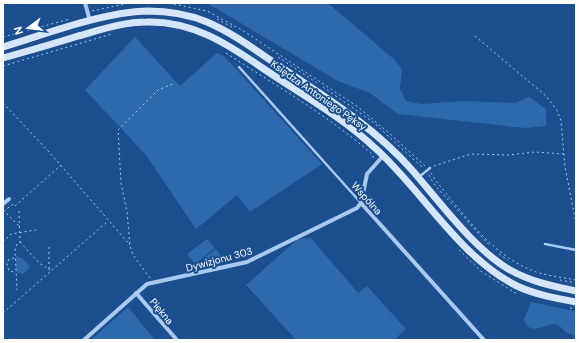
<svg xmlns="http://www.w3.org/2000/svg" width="579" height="343" font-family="'DM Sans',sans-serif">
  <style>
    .green { fill: #2e69ad }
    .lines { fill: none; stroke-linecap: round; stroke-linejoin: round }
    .path { stroke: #a9c9ee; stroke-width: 1; stroke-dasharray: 2 3; stroke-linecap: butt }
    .lane { stroke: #a9c9ee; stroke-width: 2.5 }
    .street { stroke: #a9c9ee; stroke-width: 4 }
    .secondary { stroke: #d6e6fa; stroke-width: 7 }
    .labels { text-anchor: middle; stroke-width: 4; stroke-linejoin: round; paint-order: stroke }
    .street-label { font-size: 10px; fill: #fff; stroke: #1b4f8f }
  </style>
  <rect width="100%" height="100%" fill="#1b4f8f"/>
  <!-- green -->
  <path class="green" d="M 207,3 L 325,3 L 330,5 L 395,60 L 402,70 L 400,89 L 406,101 L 422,104 L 463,101 L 515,103 L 529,97 L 546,109 L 546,126 L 525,128 L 398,114 L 370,93 L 338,81 Z
    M 135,37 L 180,86 L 217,53 L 224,56 L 322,164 L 250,212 L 237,195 L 196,229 L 146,155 L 85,90 Z
    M 311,238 L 358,293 L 367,286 L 406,329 L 394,340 L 296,340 L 246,285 L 298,239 Z
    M 207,239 L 215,248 L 195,264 L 187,254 Z
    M 216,249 L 221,256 L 208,266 L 203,259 Z
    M 16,256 L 22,258 L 30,267 L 23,274 L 16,272 Z
    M 531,302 L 574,311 L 576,314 L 576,336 L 567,333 L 558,325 L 553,324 L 535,329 L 528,327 L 524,320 Z
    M 128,307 L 155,340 L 91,340 Z"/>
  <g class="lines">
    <!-- path -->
    <path class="path" d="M 169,3 L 207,11 L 242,30 L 358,107 L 389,133 L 425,166
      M 92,11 L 130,3
      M 217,19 L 232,27
      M 475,36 L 546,96 L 557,110 L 561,121 L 565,167 L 576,223
      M 3,37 L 70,19
      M 226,53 C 275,85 329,116 373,155 L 373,159
      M 278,57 L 317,83
      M 3,66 L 112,34
      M 323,87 L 373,122 L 423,168
      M 3,103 L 50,153 L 130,245
      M 434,166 L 471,154 L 508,155 L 535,152 L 564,154
      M 431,173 L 436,181 C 463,213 491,254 531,270 C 545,276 561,277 576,280
      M 429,175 L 434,184 L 489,245
      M 13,204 L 4,211 L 19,226
      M 15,206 L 61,165
      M 19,211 L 20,245
      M 3,242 L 11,234 L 36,230
      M 20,242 L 39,263 L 50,270
      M 17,244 L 15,250 L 17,290
      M 459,250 L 482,272 L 517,294
      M 499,254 L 508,260
      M 14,258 L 9,259 L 7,264 L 9,271 L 14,272
      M 49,269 L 49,244
      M 150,278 L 133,255 L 130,246 L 127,212 L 121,183 L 118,130 L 158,90 L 175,83
      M 560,280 L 576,283
      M 570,308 L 576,309
      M 3,313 L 108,221"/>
    <!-- lane -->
    <path class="lane" d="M 239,67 L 361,203
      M 419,177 L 430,168
      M 545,244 L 576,250"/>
    <!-- street -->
    <path class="street" d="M 85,3 L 90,21
      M 361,203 L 484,340
      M 3,204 L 9,199
      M 136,293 L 177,340
      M 84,340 L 147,284 L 247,262 L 357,208 L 361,203 L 367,174 L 383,156"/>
    <!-- secondary -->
    <path class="secondary" d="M 3,47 C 46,34 103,12 147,11 C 167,11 188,14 207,22 C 235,34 259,53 285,70 C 330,100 376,129 412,170 C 439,201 476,252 512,271 C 532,282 553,286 576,291
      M 3,58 C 28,51 53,44 78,36 C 100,30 123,22 147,22 C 192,21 226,43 261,67 C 299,93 341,116 375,148 C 422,190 460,258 517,286 C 536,295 556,298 576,302"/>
  </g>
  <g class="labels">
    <!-- street labels -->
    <g class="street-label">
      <text transform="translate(319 95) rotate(35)" y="4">Księdza Antoniego Pęksy</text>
      <text transform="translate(367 198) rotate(48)" y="4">Wspólna</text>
      <text transform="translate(219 259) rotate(-15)" y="4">Dywizjonu 303</text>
      <text transform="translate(162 311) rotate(50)" y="4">Piękna</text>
    </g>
  </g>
  <!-- border -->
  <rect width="579" height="343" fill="none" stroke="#ffffff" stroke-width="8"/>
  <!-- north arrow -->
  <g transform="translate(28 28) rotate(255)" stroke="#1b4f8f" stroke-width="3" paint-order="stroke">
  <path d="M0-3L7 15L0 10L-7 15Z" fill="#ffffff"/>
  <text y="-6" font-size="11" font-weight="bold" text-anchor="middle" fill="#ffffff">N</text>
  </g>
</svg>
